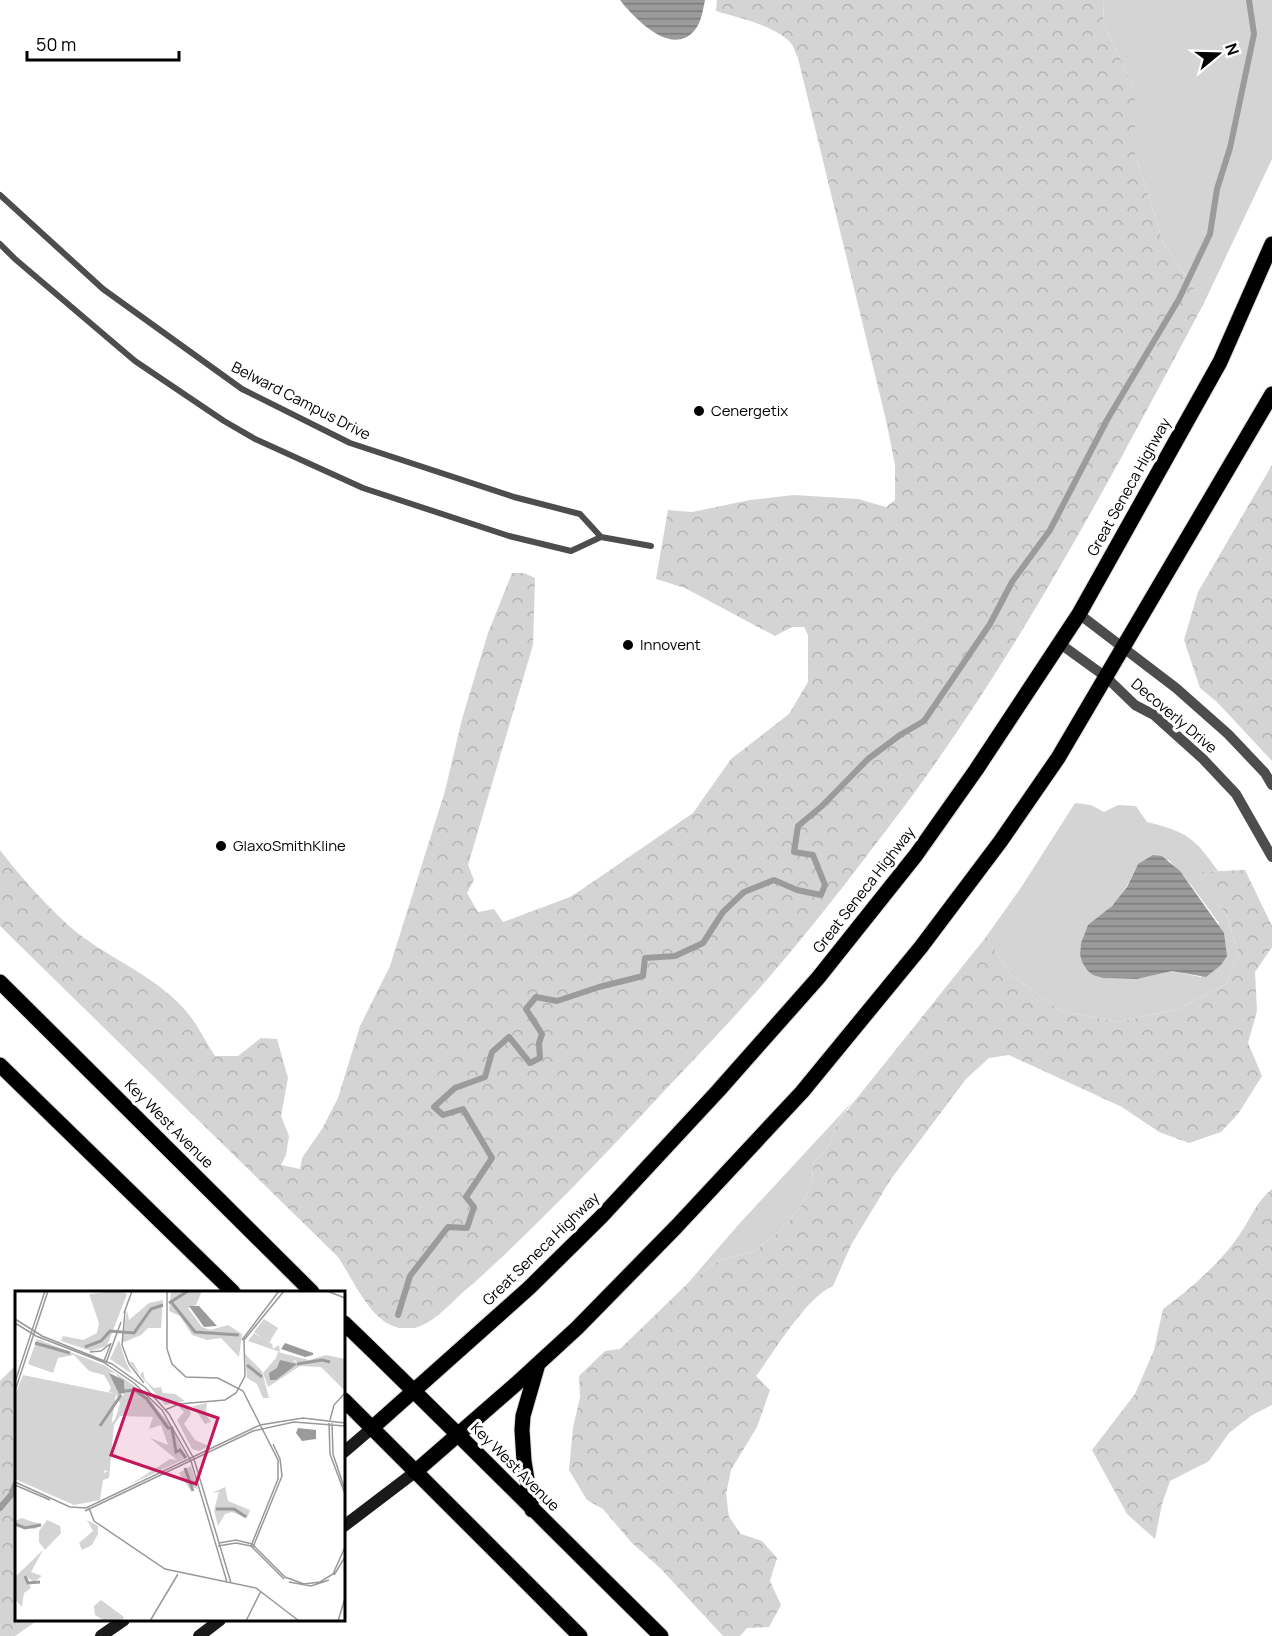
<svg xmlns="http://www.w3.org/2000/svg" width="1272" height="1636" font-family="Manrope,sans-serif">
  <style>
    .grass { fill: #d4d4d4; fill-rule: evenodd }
    .forest { fill: url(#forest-crowns) }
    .water { fill: url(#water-rules) }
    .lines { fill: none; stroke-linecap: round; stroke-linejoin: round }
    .stream { stroke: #9b9b9b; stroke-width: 6 }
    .primary-casing { stroke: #dbdbdb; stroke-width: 17 }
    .minor { stroke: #4d4d4d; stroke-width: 6 }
    .tertiary { stroke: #4d4d4d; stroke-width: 10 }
    .secondary { stroke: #1a1a1a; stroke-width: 12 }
    .primary { stroke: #000; stroke-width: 15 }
    .poi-dot { fill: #000; stroke: #fff; stroke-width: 2 }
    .labels { text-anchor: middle; stroke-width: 6; stroke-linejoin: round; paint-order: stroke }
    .street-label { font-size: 15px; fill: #000; stroke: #fff }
    .poi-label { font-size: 15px; fill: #000; stroke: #fff; text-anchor: start }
    .inset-river { fill: none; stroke: #9b9b9b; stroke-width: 3 }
    .inset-road { fill: none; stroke: #999; stroke-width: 1.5 }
    .view { fill: #c2185b; fill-opacity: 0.15; stroke: #c2185b; stroke-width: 3 }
    .inset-edge { fill: none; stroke: #000; stroke-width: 3 }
  </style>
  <defs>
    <pattern id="forest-crowns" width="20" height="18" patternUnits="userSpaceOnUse" patternTransform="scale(1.5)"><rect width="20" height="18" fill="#d4d4d4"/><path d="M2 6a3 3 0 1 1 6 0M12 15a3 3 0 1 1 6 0" fill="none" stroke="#b4b4b4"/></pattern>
    <pattern id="water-rules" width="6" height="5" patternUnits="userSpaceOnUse" patternTransform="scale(1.5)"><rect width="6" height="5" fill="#9b9b9b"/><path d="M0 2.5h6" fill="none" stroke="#7c7c7c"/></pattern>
  </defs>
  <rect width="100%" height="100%" fill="#fff"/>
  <!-- grass -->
  <path class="grass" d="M 1104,0 L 1272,0 L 1272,159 L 1204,303 L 1163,242 L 1135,153 L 1135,89 L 1103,23 Z
    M 1075,803 L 1091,805 L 1104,812 L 1118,805 L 1136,806 L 1147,822 C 1187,832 1194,837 1218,871 L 1197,873 L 1226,914 L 1239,954 L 1226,984 L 1178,1009 L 1118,1022 L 1061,1011 L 1011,975 L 986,937 L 1022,886 ZM 1169,860 L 1191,885 L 1219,923 L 1201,977 L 1172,971 L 1137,979 L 1103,978 L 1080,954 C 1083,919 1100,921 1119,898 C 1127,888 1132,875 1138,864 Z
    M 853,1101 L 837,1123 L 830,1144 L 814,1162 L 811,1185 L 800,1208 L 780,1231 L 754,1251 L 718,1261 L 688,1283 L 739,1224 Z"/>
  <!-- forest -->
  <path class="forest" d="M 717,0 L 1104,0 L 1103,23 L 1135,89 L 1135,153 L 1163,242 L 1204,303 C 1111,478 1017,657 897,816 C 854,873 811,929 764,983 C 733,1019 700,1053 667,1088 C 625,1133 583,1178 539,1221 C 514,1246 488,1271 461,1294 C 448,1306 433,1323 415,1328 C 413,1328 403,1328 401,1328 C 370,1324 354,1279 337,1256 L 0,926 L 0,850 C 20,876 43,902 67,924 C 103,957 153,973 185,1010 C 197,1023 205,1041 215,1056 L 238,1056 L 261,1038 L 277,1039 L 288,1078 L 281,1116 L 289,1136 L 286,1155 L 281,1165 L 300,1169 L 302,1158 L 322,1129 L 338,1098 L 360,1026 L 390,966 L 445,791 L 462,719 L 488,633 L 512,573 L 524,573 L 535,578 L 533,645 L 468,865 L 474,880 L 467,893 L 478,912 L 494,909 L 503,922 L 570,897 L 581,890 L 693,813 L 731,759 L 789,714 L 808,682 L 808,635 L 804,627 L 792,627 L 775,636 L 685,588 L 656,579 L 668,510 L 692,512 L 750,500 L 794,495 L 858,499 L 886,507 L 895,500 L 895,465 L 886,420 L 798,58 C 795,52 793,44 788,40 C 769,24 739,18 716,11 Z
    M 1272,465 L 1272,761 L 1217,702 L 1200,688 L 1184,640 L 1198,592 Z
    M 1245,870 L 1272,926 L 1272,947 L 1255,972 L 1257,1011 L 1248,1043 L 1262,1076 L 1238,1114 L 1221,1132 L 1189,1143 L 1159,1132 L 1122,1107 L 1009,1055 L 989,1058 L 966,1079 L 891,1179 L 851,1245 L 833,1286 C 806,1297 775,1351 756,1376 L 770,1390 L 757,1427 L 731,1470 L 726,1494 L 729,1517 L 741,1534 L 762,1541 L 777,1558 L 770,1581 L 781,1605 L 769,1627 L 747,1628 L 740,1636 L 723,1636 L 660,1568 L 631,1542 L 603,1509 L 587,1500 L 569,1470 L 573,1428 L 580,1397 L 579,1376 L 605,1351 L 620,1349 L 688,1283 L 718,1261 L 754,1251 L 780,1231 L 800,1208 L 811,1185 L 814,1162 L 830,1144 L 837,1123 L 986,937 L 1011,975 L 1061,1011 L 1118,1022 L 1178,1009 L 1226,984 L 1239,954 L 1226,914 L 1196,872 Z
    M 1272,1189 L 1272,1405 L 1252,1415 L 1229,1433 L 1209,1461 L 1170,1481 L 1162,1504 L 1155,1539 L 1127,1514 L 1092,1450 L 1135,1394 L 1154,1350 L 1163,1309 C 1191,1288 1220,1264 1240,1234 C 1252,1217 1255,1203 1272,1189 Z
    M 16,1365 L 16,1620 L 38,1620 L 15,1636 L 0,1636 L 0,1381 Z"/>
  <!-- water -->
  <path class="water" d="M 620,0 L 705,0 C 703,10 701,24 694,31 C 671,57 634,18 620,0 Z
    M 1153,855 L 1162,856 L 1180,871 L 1224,933 L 1227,956 L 1221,965 L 1206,977 L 1172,971 L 1137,979 L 1103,978 L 1093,975 L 1087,970 L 1082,962 L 1080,954 L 1081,943 L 1088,925 L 1112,906 L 1127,887 L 1138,864 Z"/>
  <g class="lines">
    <!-- stream -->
    <path class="stream" d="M 398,1315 L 410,1276 L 448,1227 L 467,1228 L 474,1207 L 466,1197 L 492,1158 L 463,1109 L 443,1115 L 434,1107 L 455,1088 L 485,1077 L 492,1052 L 509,1037 L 530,1063 L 540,1058 L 539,1043 L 542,1034 L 526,1009 L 536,997 L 557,1001 L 599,987 L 643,976 L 645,958 L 675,956 L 703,943 L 723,912 L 744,892 L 774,880 L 797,890 L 821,895 L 825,885 L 813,855 L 794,852 L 798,826 L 822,806 L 868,759 L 900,735 L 924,721 L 990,624 L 1012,582 L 1050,530 L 1107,420 L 1179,299 L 1210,234 L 1217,189 L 1230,148 L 1254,34 L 1249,0
      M 0,1508 L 11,1495 L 16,1483"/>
    <!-- primary casing -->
    <g class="primary-casing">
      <path id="primary" d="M 0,982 L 312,1292
        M 0,1065 L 233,1292
        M 344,1323 C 451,1426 555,1532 661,1636
        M 344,1400 L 580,1636
        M 372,1428 L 529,1288 L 601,1217 L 718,1091 L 818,978 L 916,855 L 976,770 L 1079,614 L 1220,362 L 1272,244
        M 415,1472 L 516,1384 L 577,1328 L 676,1227 L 802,1092 L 921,947 L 1000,842 L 1058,758 L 1272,394
        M 532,1510 L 524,1461 L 522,1430 L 523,1416 L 538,1364"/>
    </g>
    <!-- minor -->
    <path class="minor" d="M 0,195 L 103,289 L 242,389 L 350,443 L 514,497 L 580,514 L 601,537
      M 0,244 L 15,259 L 135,361 L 224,421 L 255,439 L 363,488 L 509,536 L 571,551 L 601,537 L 651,546"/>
    <!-- tertiary -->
    <path class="tertiary" d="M 1079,614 L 1176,688 L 1228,734 L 1265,773 L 1272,785
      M 1059,643 L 1106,677 L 1135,705 L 1154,715 L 1203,759 L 1236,794 L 1272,857"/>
    <!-- secondary -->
    <path class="secondary" d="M 344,1452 L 372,1428
      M 344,1526 L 415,1472
      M 101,1636 L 124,1620
      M 199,1636 L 220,1620"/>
    <!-- primary -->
    <use href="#primary" class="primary"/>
  </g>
  <!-- markers -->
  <g class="poi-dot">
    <circle cx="699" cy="411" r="6"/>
    <circle cx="628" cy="645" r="6"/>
    <circle cx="221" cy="846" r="6"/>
  </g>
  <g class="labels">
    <!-- street labels -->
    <g class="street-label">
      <text transform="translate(301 401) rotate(27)" y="5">Belward Campus Drive</text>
      <text transform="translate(1129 487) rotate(-61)" y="5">Great Seneca Highway</text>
      <text transform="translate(1174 716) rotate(40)" y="5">Decoverly Drive</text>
      <text transform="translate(864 890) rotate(-52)" y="5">Great Seneca Highway</text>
      <text transform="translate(169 1124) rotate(45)" y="5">Key West Avenue</text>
      <text transform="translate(541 1249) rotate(-44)" y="5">Great Seneca Highway</text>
      <text transform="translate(515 1467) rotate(45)" y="5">Key West Avenue</text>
    </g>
    <!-- poi labels -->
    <g class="poi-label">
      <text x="711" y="416">Cenergetix</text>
      <text x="640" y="650">Innovent</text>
      <text x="233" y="851">GlaxoSmithKline</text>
    </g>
  </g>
  <!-- overview -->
  <g transform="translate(15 1291)">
    <rect width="330" height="330" fill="#fff"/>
    <path d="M 239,42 L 257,53 L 258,58 L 264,54 L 265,61 L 233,50 ZM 92,76 L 121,96 L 133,107 L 108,106 L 110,93 L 100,82 L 91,81 ZM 8,84 L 101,103 L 85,209 L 59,214 L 0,188 L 0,104 Z" fill="#d4d4d4"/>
    <path d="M 156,0 L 187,0 L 181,14 L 173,17 L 187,36 L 195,39 L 213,34 L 227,43 L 224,66 L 206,47 L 192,49 L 177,44 L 165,25 L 154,20 ZM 148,9 L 146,37 L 133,37 L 126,44 L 107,52 L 112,19 L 114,29 L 134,12 ZM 22,48 L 91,75 L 108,106 L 133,107 L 154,132 L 172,167 L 116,193 L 155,168 L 162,169 L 135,147 L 153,154 L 146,134 L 134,138 L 138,126 L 105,125 L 99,134 L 94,187 L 88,189 L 87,183 L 93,180 L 83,178 L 86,168 L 81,169 L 91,150 L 89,142 L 100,128 L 105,113 L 101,103 L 94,101 L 96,96 L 89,84 L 74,80 L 59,64 L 43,67 L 38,82 L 13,73 ZM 104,49 L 110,69 L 117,83 L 95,68 ZM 263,61 L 294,69 L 311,64 L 330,68 L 330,100 L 306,76 L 284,75 L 280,69 L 261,67 ZM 230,63 L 247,80 L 254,107 L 248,107 L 242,93 L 232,87 ZM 114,71 L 118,71 L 125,84 L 128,80 L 130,89 L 139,97 L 146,96 L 148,102 L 160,103 L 170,110 L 150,114 ZM 192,112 L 191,124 L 196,131 L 190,133 L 178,115 ZM 163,115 L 174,118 L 176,123 L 169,133 L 180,149 L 194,155 L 184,160 L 177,158 L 162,129 L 169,121 ZM 176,175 L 183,198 L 177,196 L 176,200 L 164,182 ZM 210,196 L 213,210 L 235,219 L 232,227 L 217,221 L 210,223 L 203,235 L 199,219 L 204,201 L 197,202 ZM 7,227 L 15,230 L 27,233 L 20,238 L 0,235 L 0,230 ZM 32,229 L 45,235 L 46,242 L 30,259 L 24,251 L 24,240 ZM 72,229 L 83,235 L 83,243 L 77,254 L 67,259 L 64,252 L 78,240 ZM 28,259 L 16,281 L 27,285 L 19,291 L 10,285 L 16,297 L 9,302 L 7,316 L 0,308 L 0,286 ZM 86,309 L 109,326 L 107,330 L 90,330 L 80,324 L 79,315 Z" fill="#d4d4d4"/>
    <path d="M 105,0 L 112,3 L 92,55 L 76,60 L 46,50 L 48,45 L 68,49 L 82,42 L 84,32 L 74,3 ZM 249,28 L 263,37 L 254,52 L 239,41 ZM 261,67 L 277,68 L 285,75 L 253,96 L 248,82 Z" fill="#d4d4d4"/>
    <path d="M 174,15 L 184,15 L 202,35 L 189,36 ZM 270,52 L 298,62 L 298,64 L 290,66 L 266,58 ZM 265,69 L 282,73 L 261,89 L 255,89 L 254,82 L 262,77 ZM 94,82 L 109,89 L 110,102 L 104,103 ZM 283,137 L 301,139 L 301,148 L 287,150 L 281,142 Z" fill="#9b9b9b"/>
    <path class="inset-river" d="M 154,12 L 173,0M 157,12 L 180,41 L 224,44M 20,52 L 55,62M 70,56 L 86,50 L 95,40 L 119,42 L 136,18 L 148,14M 282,73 L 307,69 L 315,71M 232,74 L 247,86M 110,100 L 120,99 L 132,108 L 153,137 L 157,137 L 161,161 L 165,159 L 171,167M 85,135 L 106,104M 170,177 L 178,200M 201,218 L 219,218 L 231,226M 0,233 L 10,237 L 26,234M 10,285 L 13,292 L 25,291"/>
    <path class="inset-road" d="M 152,0 L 152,58 L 157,73 L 171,86 L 203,87 L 228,100 L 263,169 L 263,188 L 236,255M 312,0 L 330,7M 110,20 L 107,54 L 114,73 L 129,92M 109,22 L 117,0M 0,28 L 27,45 L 97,73 L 131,97 L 154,123 L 179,168 L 216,292M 0,32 L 21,45 L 88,71 L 119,92 L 147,119 L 176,170 L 212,291M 227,49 L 264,0M 75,61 L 86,60 L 95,53M 89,70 L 96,52M 91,72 L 106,31M 0,91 L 30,0M 0,100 L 33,0M 150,119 L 164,113 L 210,109 L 221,102 L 230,85 L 229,49 L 269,0M 315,129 L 319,114 L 330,102M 314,132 L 315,163 L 330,203M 317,132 L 318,163 L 329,196M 0,191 L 55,216 L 71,217 L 245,134 L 288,127 L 330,132M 0,194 L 35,209M 74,217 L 79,230 L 150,278 L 241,297 L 284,330M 70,220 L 238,140 L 279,131 L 330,135M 204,252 L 221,249 L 237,253 L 270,286 L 289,293 L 305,291 L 318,283 L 330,256M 203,255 L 221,252 L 236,255 L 269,288M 238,256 L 267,185 L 265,168 L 258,153M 319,284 L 330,266M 274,291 L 296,295 L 314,289M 135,330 L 163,283M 231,330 L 246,300M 323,330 L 330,307"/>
    <path class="view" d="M 119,98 L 203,127 L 181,193 L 96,164 Z"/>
    <rect width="330" height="330" class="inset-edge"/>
  </g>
  <!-- north arrow -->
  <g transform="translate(1218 54) rotate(71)" stroke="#ffffff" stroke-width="4.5" paint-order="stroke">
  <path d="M0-4.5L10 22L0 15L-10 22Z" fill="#000000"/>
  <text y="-9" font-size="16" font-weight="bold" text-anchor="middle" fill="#000000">N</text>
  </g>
  <!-- scale -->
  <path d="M27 51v9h152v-9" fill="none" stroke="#000000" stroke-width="3"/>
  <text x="36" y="51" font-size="18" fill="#000000" stroke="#ffffff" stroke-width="4.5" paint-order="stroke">50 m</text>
</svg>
